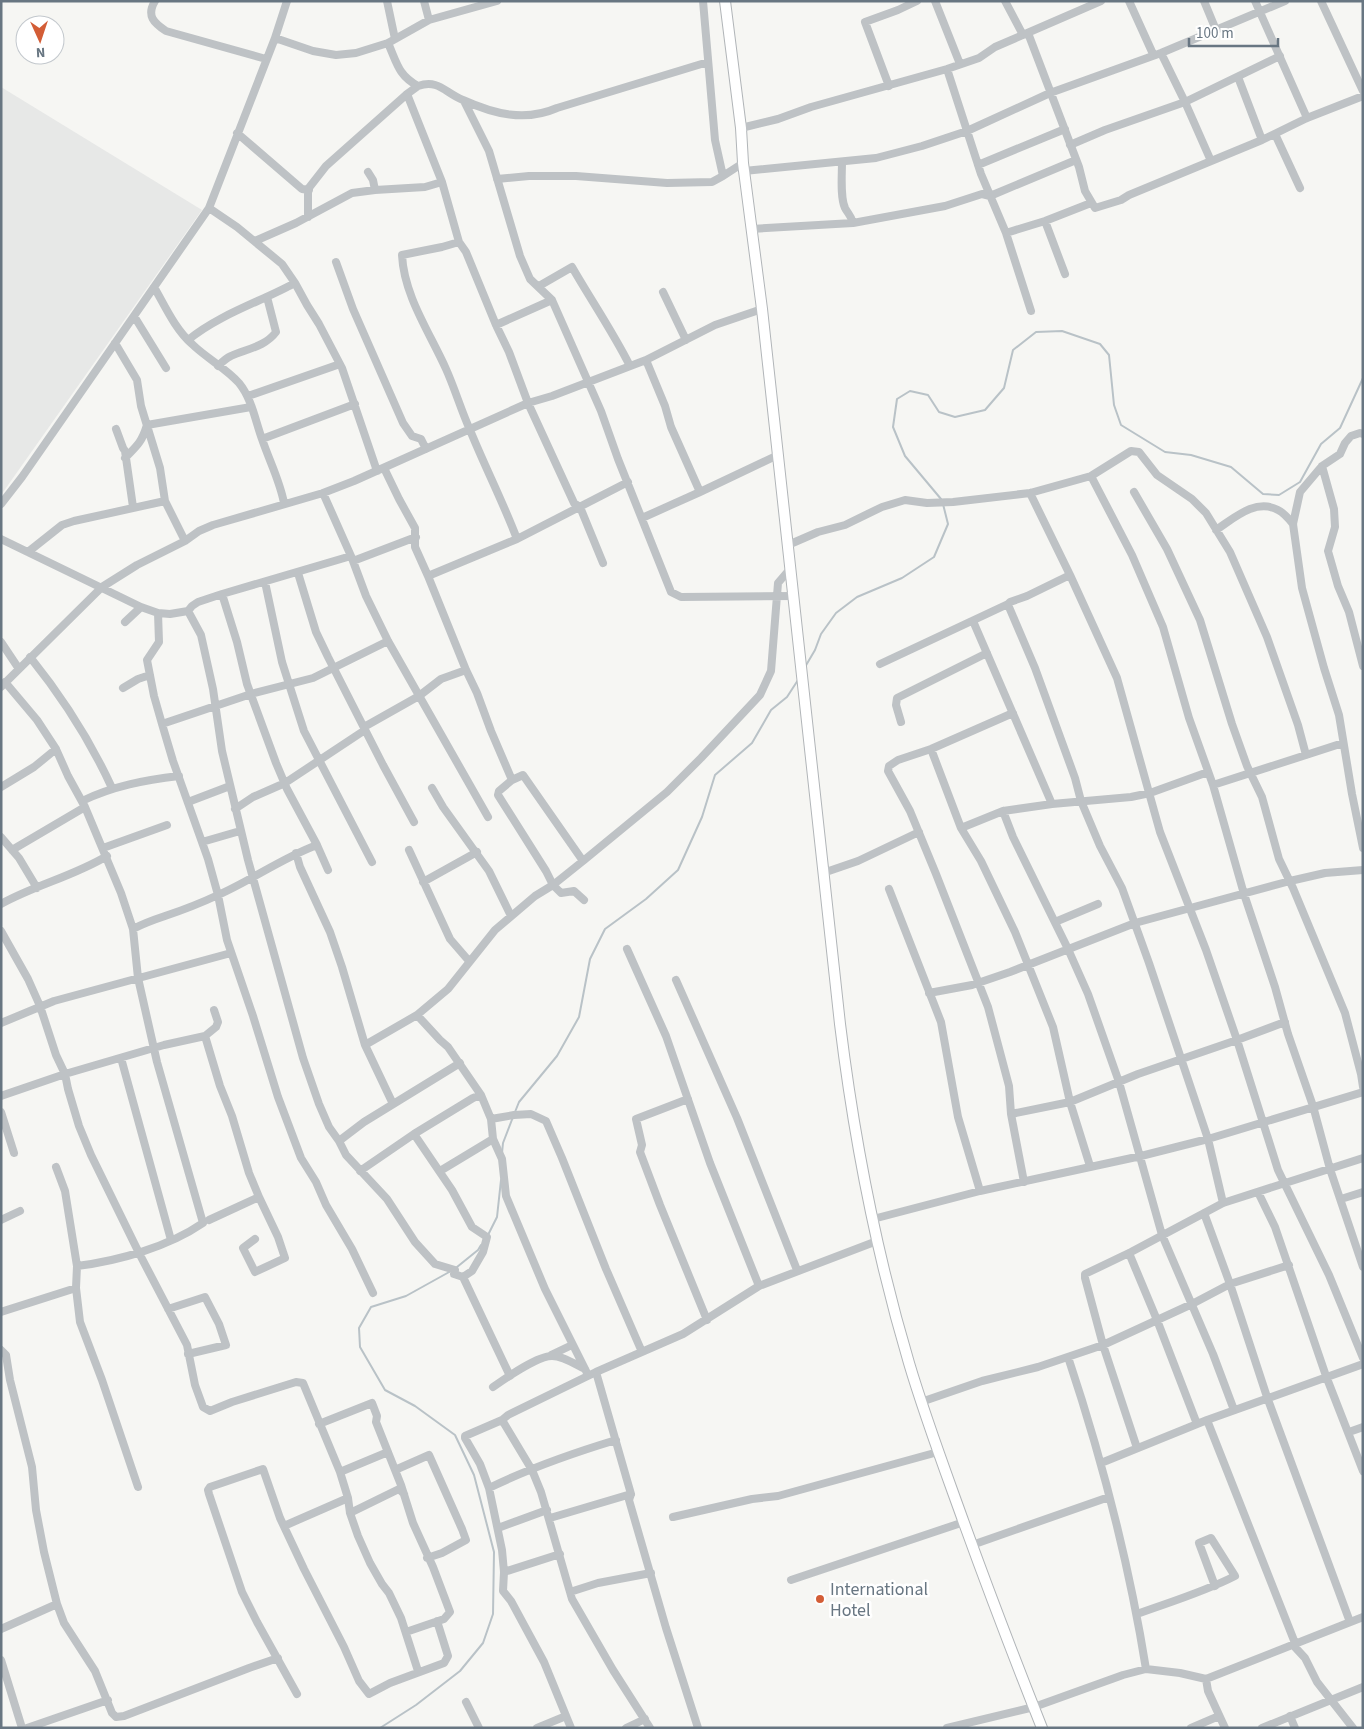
<svg xmlns="http://www.w3.org/2000/svg" width="1364" height="1729" font-family="'Source Sans 3',sans-serif">
  <style>
    .built { fill: #e7e8e7 }
    .lines { fill: none; stroke-linecap: round; stroke-linejoin: round }
    .stream { stroke: #b9c2c7; stroke-width: 2 }
    .highway-casing { stroke: #b1b5b8; stroke-width: 12 }
    .minor { stroke: #bec2c5; stroke-width: 8 }
    .highway { stroke: #fff; stroke-width: 10 }
    .poi-dot { fill: #d35d36; stroke: #fff; stroke-width: 2 }
    .labels { text-anchor: middle; stroke-width: 5; stroke-linejoin: round; paint-order: stroke }
    .poi-label { font-size: 18px; fill: #687682; stroke: #fff; text-anchor: start }
  </style>
  <rect width="100%" height="100%" fill="#f6f6f3"/>
  <!-- built -->
  <path class="built" d="M 1,87 L 202,210 L 1,495 Z"/>
  <g class="lines">
    <!-- stream -->
    <path class="stream" d="M 941,499 L 905,456 L 893,427 L 897,399 L 910,391 L 928,395 L 939,412 L 955,417 L 985,410 L 1004,388 L 1013,350 L 1036,332 L 1062,331 L 1100,344 L 1109,355 L 1114,405 L 1121,425 L 1165,452 L 1191,455 L 1231,467 L 1263,494 L 1279,495 L 1300,482 L 1321,444 L 1340,428 L 1363,378
      M 805,667 L 815,650 L 821,634 L 836,613 L 857,597 L 902,578 L 934,557 L 948,524 L 943,504
      M 515,1112 L 519,1102 L 557,1056 L 579,1017 L 590,959 L 605,929 L 646,899 L 678,870 L 702,817 L 715,775 L 752,743 L 771,710 L 787,697 L 798,680
      M 502,1153 L 503,1143 L 513,1117
      M 488,1235 L 497,1217 L 501,1180
      M 457,1267 L 478,1250 L 481,1245
      M 380,1728 L 416,1705 L 460,1671 L 483,1643 L 493,1614 L 494,1552 L 474,1475 L 455,1435 L 415,1406 L 385,1390 L 360,1347 L 359,1328 L 371,1307 L 406,1296 L 451,1271"/>
    <!-- highway casing -->
    <g class="highway-casing">
      <path id="highway" d="M 725,1 L 741,128 L 743,163 L 762,309 L 840,1024 C 854,1138 876,1252 909,1363 C 925,1417 945,1470 964,1523 C 989,1592 1015,1660 1042,1728"/>
    </g>
    <!-- minor -->
    <path class="minor" d="M 155,1 C 146,16 154,23 166,31 L 266,59
      M 387,1 L 395,39
      M 424,1 L 429,20
      M 703,1 L 715,140 L 723,176 L 743,163
      M 935,1 L 960,64
      M 1005,1 L 1023,35
      M 1129,1 L 1153,54
      M 1204,1 L 1216,30
      M 1255,1 L 1307,118
      M 1321,1 L 1363,91
      M 1028,33 L 1079,167 L 1085,191 L 1095,208 L 1121,200 L 1129,195 L 1262,140 L 1307,118 L 1363,96
      M 275,38 L 313,51 L 336,55 L 356,53 L 388,43 L 429,20 L 497,1
      M 388,43 C 397,63 398,75 418,86 C 439,79 445,93 463,100 C 494,114 525,122 557,108 L 708,62
      M 1161,53 L 1185,102 L 1211,161
      M 947,69 L 981,174 L 1006,233 L 1031,311
      M 1238,77 L 1262,140
      M 889,86 L 865,22 L 898,10 L 917,1
      M 407,94 L 442,182 L 459,242 L 466,252 L 496,325 L 509,352 L 528,403 L 574,503 L 580,507 L 603,563
      M 464,101 L 489,151 L 520,256 L 530,279 L 552,300 L 601,411 L 618,459 L 671,592 L 681,597 L 793,596
      M 741,128 L 778,119 L 811,107 L 947,69 L 979,58 L 995,47 L 1101,1
      M 237,133 L 302,189 L 309,190
      M 1275,134 L 1300,188
      M 1070,145 L 1105,130 L 1185,102 L 1280,56
      M 842,162 C 842,175 840,197 845,208 C 848,214 851,215 853,223
      M 978,165 L 1065,129
      M 744,171 L 876,158 L 922,146 L 967,131 L 1050,93 L 1161,53 L 1285,1
      M 368,172 L 373,180 L 375,190 L 425,187 L 442,182
      M 497,179 L 529,176 L 576,176 L 667,183 L 712,182 L 723,176
      M 209,208 L 237,227 L 282,264 L 295,283 L 307,305 L 319,324 L 342,368 L 377,471
      M 308,217 L 308,189 L 326,166 L 407,94 L 418,86
      M 1045,221 L 1065,274
      M 751,229 L 853,223 L 945,206 L 982,194 L 990,196 L 1076,160
      M 1006,233 L 1045,221 L 1091,203
      M 255,241 L 296,223 L 352,193 L 375,190
      M 459,242 L 442,247 L 402,255 C 404,296 430,333 446,369 C 455,389 461,410 470,430 C 485,467 503,502 517,539
      M 336,262 L 353,309 L 403,423 L 412,436 L 421,439 L 426,449
      M 539,286 L 572,267 C 591,300 613,332 630,366
      M 154,287 C 165,306 175,329 192,344 C 206,358 226,368 239,383 C 252,399 255,420 262,439 C 269,460 280,481 284,503
      M 663,292 L 686,340
      M 134,316 L 166,368
      M 496,325 L 552,300
      M 188,340 C 220,314 260,302 295,283
      M 115,343 L 137,380 L 141,406 L 160,468 L 165,501 L 185,541
      M 646,360 L 665,406 L 671,427 L 700,492
      M 218,366 C 222,362 226,358 231,356 C 246,349 265,347 276,332 L 267,297
      M 248,396 L 340,364
      M 116,429 L 123,448 L 125,451 L 133,507
      M 1363,434 L 1360,433 L 1351,436 L 1345,443 L 1340,454 L 1322,466 L 1300,492 L 1293,524 L 1302,588 L 1324,668 L 1339,715 L 1352,794 L 1363,848
      M 262,439 L 355,404
      M 125,458 C 137,446 142,442 147,425 L 251,407
      M 1322,466 L 1334,509 L 1335,527 L 1328,551 L 1338,586 L 1349,612 L 1363,666
      M 1091,476 L 1132,555 L 1163,627 L 1189,718 L 1213,785 L 1244,894 L 1275,987 L 1288,1034 L 1313,1106 L 1330,1169 L 1363,1267
      M 1134,492 L 1167,549 L 1200,620 L 1232,724 L 1247,766 L 1262,797 L 1279,859 L 1293,888 L 1345,1013 L 1361,1074 L 1363,1087
      M 323,493 L 351,556
      M 1030,493 L 1070,575 L 1117,678 L 1160,832 L 1206,950 L 1237,1040 L 1278,1170 L 1329,1275 L 1363,1358
      M 1,504 L 22,477 L 209,208 L 275,38 L 287,1
      M 642,518 L 700,492 L 778,455
      M 1216,530 C 1234,518 1256,498 1278,510 C 1284,513 1289,519 1293,524
      M 1,539 L 141,607 L 158,613 L 170,614 L 188,611 L 192,606 L 198,602 L 222,594 L 351,556 L 353,561 L 416,537
      M 788,545 L 818,532 L 845,525 L 882,507 L 905,500 L 927,503 L 953,502 L 1030,493 L 1091,476 L 1131,451 L 1139,452 L 1157,475 L 1192,499 L 1206,513 L 1230,552 L 1267,637 L 1298,725 L 1306,755
      M 28,552 L 62,525 L 74,521 L 165,501
      M 353,561 L 366,596 L 388,641 L 488,817
      M 298,573 L 316,632 L 328,657 L 383,765 L 414,822
      M 1070,575 L 1027,596 L 1010,602 L 1008,604 L 1009,607 L 1035,668 L 1075,778 L 1081,801 L 1100,846 L 1122,888 L 1149,963 L 1208,1139 L 1223,1203
      M 428,576 L 517,539 L 628,482
      M 265,582 L 282,662 L 304,731 L 372,862
      M 222,594 L 237,642 L 247,684 L 276,763 L 287,789 L 317,845 L 328,870
      M 188,611 L 201,635 L 213,689 L 222,751 L 248,860 L 303,1058 L 319,1104 L 329,1127 L 339,1141 L 346,1155 L 387,1199 L 415,1242 L 435,1264 L 455,1270 L 454,1274 L 463,1277 L 510,1376
      M 158,613 L 159,642 L 147,660 L 154,696 L 162,724 L 173,761 L 208,859 L 218,895 L 227,940 L 253,1016 L 278,1097 L 301,1158 L 316,1182 L 326,1205 L 352,1249 L 373,1293
      M 973,621 L 1052,804
      M 125,622 L 141,607
      M 1,642 L 19,669
      M 30,657 C 63,698 90,740 112,788
      M 880,664 L 1008,604
      M 5,682 L 37,720 L 56,749 L 68,776 L 85,807 L 121,893 L 133,929 L 138,978 L 157,1062 L 203,1223 C 168,1247 118,1261 77,1266
      M 1,687 L 102,587 L 137,565 L 185,541 L 199,531 L 213,525 L 323,493 L 354,481 L 528,403 L 552,396 L 646,360 L 715,325 L 762,309
      M 123,688 L 138,679 L 150,675
      M 1013,713 L 931,749 L 898,760 L 889,766 L 888,771 L 910,811 L 936,874 L 988,1007 L 1009,1086 L 1011,1114 L 1024,1182
      M 901,722 L 896,705 L 897,698 L 987,653
      M 162,724 L 251,694 L 313,678 L 388,641
      M 364,727 L 419,696 L 441,679 L 466,670
      M 931,749 L 961,828 L 981,861 L 1015,932 L 1053,1027 L 1070,1102 L 1090,1166
      M 512,780 L 523,775 L 583,861 L 553,885 L 561,893 L 574,891 L 584,900
      M 1213,785 L 1343,743
      M 1,787 L 34,767 L 56,749
      M 432,788 L 443,807 L 489,871 L 511,916
      M 82,801 C 113,786 145,780 179,776
      M 188,802 L 230,786
      M 235,809 L 253,797 L 285,783 L 365,730
      M 1003,811 L 1013,837 L 1068,949 L 1088,994 L 1119,1082 L 1162,1235 L 1213,1354 L 1234,1410
      M 961,828 L 1003,811 L 1052,804 L 1131,797 L 1150,793 L 1208,772
      M 1,837 L 19,858 L 37,888
      M 202,842 L 240,831
      M 103,848 L 167,825
      M 12,850 L 85,807
      M 409,850 L 450,939 L 469,961
      M 296,853 L 300,867 L 330,932 L 342,967 L 365,1045 L 393,1104
      M 583,861 L 667,792 L 701,758 L 760,695 L 771,671 L 778,583 L 790,569
      M 823,873 L 858,861 L 919,832
      M 423,882 L 477,852
      M 889,889 L 941,1022 L 958,1117 L 980,1191
      M 1,904 C 35,885 74,876 107,856
      M 1055,922 L 1098,904
      M 133,929 C 144,923 153,920 165,916 C 183,910 201,903 218,895 C 252,880 282,858 317,845
      M 1,931 L 28,979 L 40,1006 L 56,1055 L 65,1074 L 68,1089 L 79,1126 L 91,1155 L 139,1253 L 187,1345 L 195,1385 L 203,1407 L 210,1411 L 232,1402 L 296,1382 L 303,1383 L 340,1472 L 348,1498 L 350,1513 L 358,1536 L 370,1563 L 382,1584 L 389,1593 L 401,1618 L 418,1671
      M 627,949 L 666,1036 L 710,1163 L 759,1286
      M 676,980 L 737,1118 L 797,1270
      M 929,993 L 972,985 L 1010,972 L 1135,923 L 1290,881 L 1325,873 L 1363,870
      M 417,1015 L 440,1040 L 448,1047 L 481,1095 L 491,1119 L 493,1139 L 440,1171
      M 1,1023 L 54,1001 L 231,953
      M 205,1036 L 220,1086 L 232,1116 L 249,1173 L 259,1197 L 278,1237 L 285,1258 L 255,1272 L 243,1248 L 255,1239
      M 365,1045 L 417,1015 L 448,989 L 495,930 L 535,896 L 553,885 L 546,871 L 498,795 L 499,791 L 512,780 L 491,731 L 477,693 L 466,670 L 428,576 L 415,547 L 415,528 L 399,499 L 384,468
      M 121,1058 L 171,1240
      M 1,1096 L 65,1074 L 164,1045 L 205,1036 L 216,1027 L 218,1022 L 214,1010
      M 688,1099 L 636,1119 L 642,1145 L 640,1152 L 660,1205 L 707,1320
      M 1,1112 L 14,1153
      M 1011,1114 L 1070,1102 L 1138,1074 L 1237,1040 L 1285,1022
      M 491,1119 L 514,1115 L 531,1114 L 546,1121 L 562,1158 L 606,1269 L 642,1352
      M 414,1134 L 452,1190 L 472,1227 L 487,1237 L 483,1252 L 472,1271 L 463,1277
      M 493,1139 L 502,1159 L 506,1196 L 545,1289 L 588,1375
      M 339,1141 L 364,1122 L 460,1063
      M 56,1167 L 65,1191 L 77,1266 L 76,1288 L 80,1322 L 102,1380 L 138,1487
      M 360,1171 L 414,1134 L 473,1098 L 481,1095
      M 1258,1192 L 1275,1227 L 1326,1376 L 1363,1471
      M 1341,1199 L 1363,1192
      M 1204,1213 L 1230,1284 L 1267,1397 L 1350,1622
      M 873,1219 L 980,1191 L 1141,1156 L 1208,1139 L 1363,1092
      M 1,1220 L 20,1211
      M 209,1220 L 259,1197
      M 1129,1253 L 1157,1320 L 1197,1424
      M 168,1309 L 205,1297 L 219,1324 L 226,1345 L 188,1354
      M 1,1312 L 76,1288
      M 1,1350 L 6,1355 L 10,1380 L 32,1467 L 36,1510 L 44,1552 L 57,1604 L 64,1623 L 95,1671 L 112,1713 L 116,1717 L 124,1716 L 249,1668 L 278,1658
      M 551,1355 L 572,1345
      M 1068,1357 C 1102,1459 1129,1563 1146,1669
      M 596,1372 L 631,1494 L 629,1500 L 666,1628 L 698,1728
      M 493,1387 C 506,1378 537,1356 552,1356 C 563,1356 575,1364 585,1369
      M 921,1402 L 982,1381 L 1038,1367 L 1103,1345 L 1192,1304 L 1230,1284 L 1289,1265
      M 502,1420 L 532,1470 L 541,1492 L 572,1599 L 613,1670 L 650,1728
      M 1207,1420 L 1295,1643
      M 319,1424 L 372,1403 L 377,1416 L 376,1422 L 401,1485 L 413,1523 L 433,1567 L 450,1612 L 444,1619 L 406,1632
      M 1349,1432 L 1363,1427
      M 1137,1448 L 1103,1345 L 1085,1278 L 1085,1274 L 1131,1252 L 1223,1203 L 1363,1158
      M 1101,1463 L 1207,1420 L 1363,1364
      M 395,1470 L 429,1455 L 462,1529 L 466,1540 L 442,1553 L 427,1558
      M 340,1472 L 388,1452
      M 489,1488 C 530,1468 573,1453 616,1440
      M 350,1513 L 399,1489 L 404,1494
      M 673,1517 L 752,1499 L 778,1496 L 938,1452
      M 550,1518 L 631,1494
      M 284,1526 L 348,1498
      M 498,1528 L 547,1510
      M 972,1545 L 1109,1497
      M 504,1572 L 560,1554
      M 791,1580 L 964,1522
      M 570,1592 L 598,1583 L 651,1573
      M 1137,1614 C 1170,1602 1204,1592 1235,1576 L 1211,1538 L 1199,1543 L 1215,1586
      M 1,1629 L 57,1604
      M 1293,1645 L 1305,1658 L 1317,1682 L 1353,1728
      M 1,1660 L 22,1728
      M 1206,1679 L 1208,1691 L 1225,1728
      M 297,1694 L 257,1622 L 242,1592 L 209,1494 L 208,1490 L 210,1487 L 263,1469 L 280,1518 L 304,1569 L 344,1647 L 359,1681 L 369,1694 L 390,1683 L 444,1663 L 448,1656 L 437,1621
      M 466,1702 L 479,1728
      M 1290,1716 L 1295,1728
      M 27,1728 L 108,1700
      M 537,1728 L 566,1716
      M 571,1728 L 544,1662 L 511,1601 L 503,1591 L 504,1572 L 502,1550 L 489,1488 L 480,1464 L 465,1438 L 465,1436 L 502,1420 L 508,1415 L 596,1372 L 683,1334 L 759,1286 L 877,1241
      M 626,1728 L 645,1719
      M 947,1728 L 1034,1707 L 1123,1675 L 1146,1669 L 1180,1673 L 1206,1679 L 1363,1617
      M 1191,1728 L 1219,1716
      M 1262,1728 L 1363,1687"/>
    <!-- highway -->
    <use href="#highway" class="highway"/>
  </g>
  <!-- markers -->
  <circle class="poi-dot" cx="820" cy="1599" r="5"/>
  <g class="labels">
    <!-- poi labels -->
    <g class="poi-label">
      <text x="830" y="1595">International<tspan x="830" dy="21">Hotel</tspan></text>
    </g>
  </g>
  <!-- border -->
  <rect width="1364" height="1729" fill="none" stroke="#687682" stroke-width="5"/>
  <!-- north arrow -->
  <g transform="translate(40 40) rotate(177)"><circle r="24" fill="#ffffff" stroke="#c3c8cd"/>
  <path d="M0-4L9 19L0 12L-9 19Z" fill="#d35d36"/>
  <text y="-8" font-size="14" font-weight="bold" text-anchor="middle" fill="#687682">N</text>
  </g>
  <!-- scale -->
  <path d="M1189 38v8h89v-8" fill="none" stroke="#687682" stroke-width="2.5"/>
  <text x="1196" y="38" font-size="15" fill="#687682" stroke="#ffffff" stroke-width="4" paint-order="stroke">100 m</text>
</svg>
